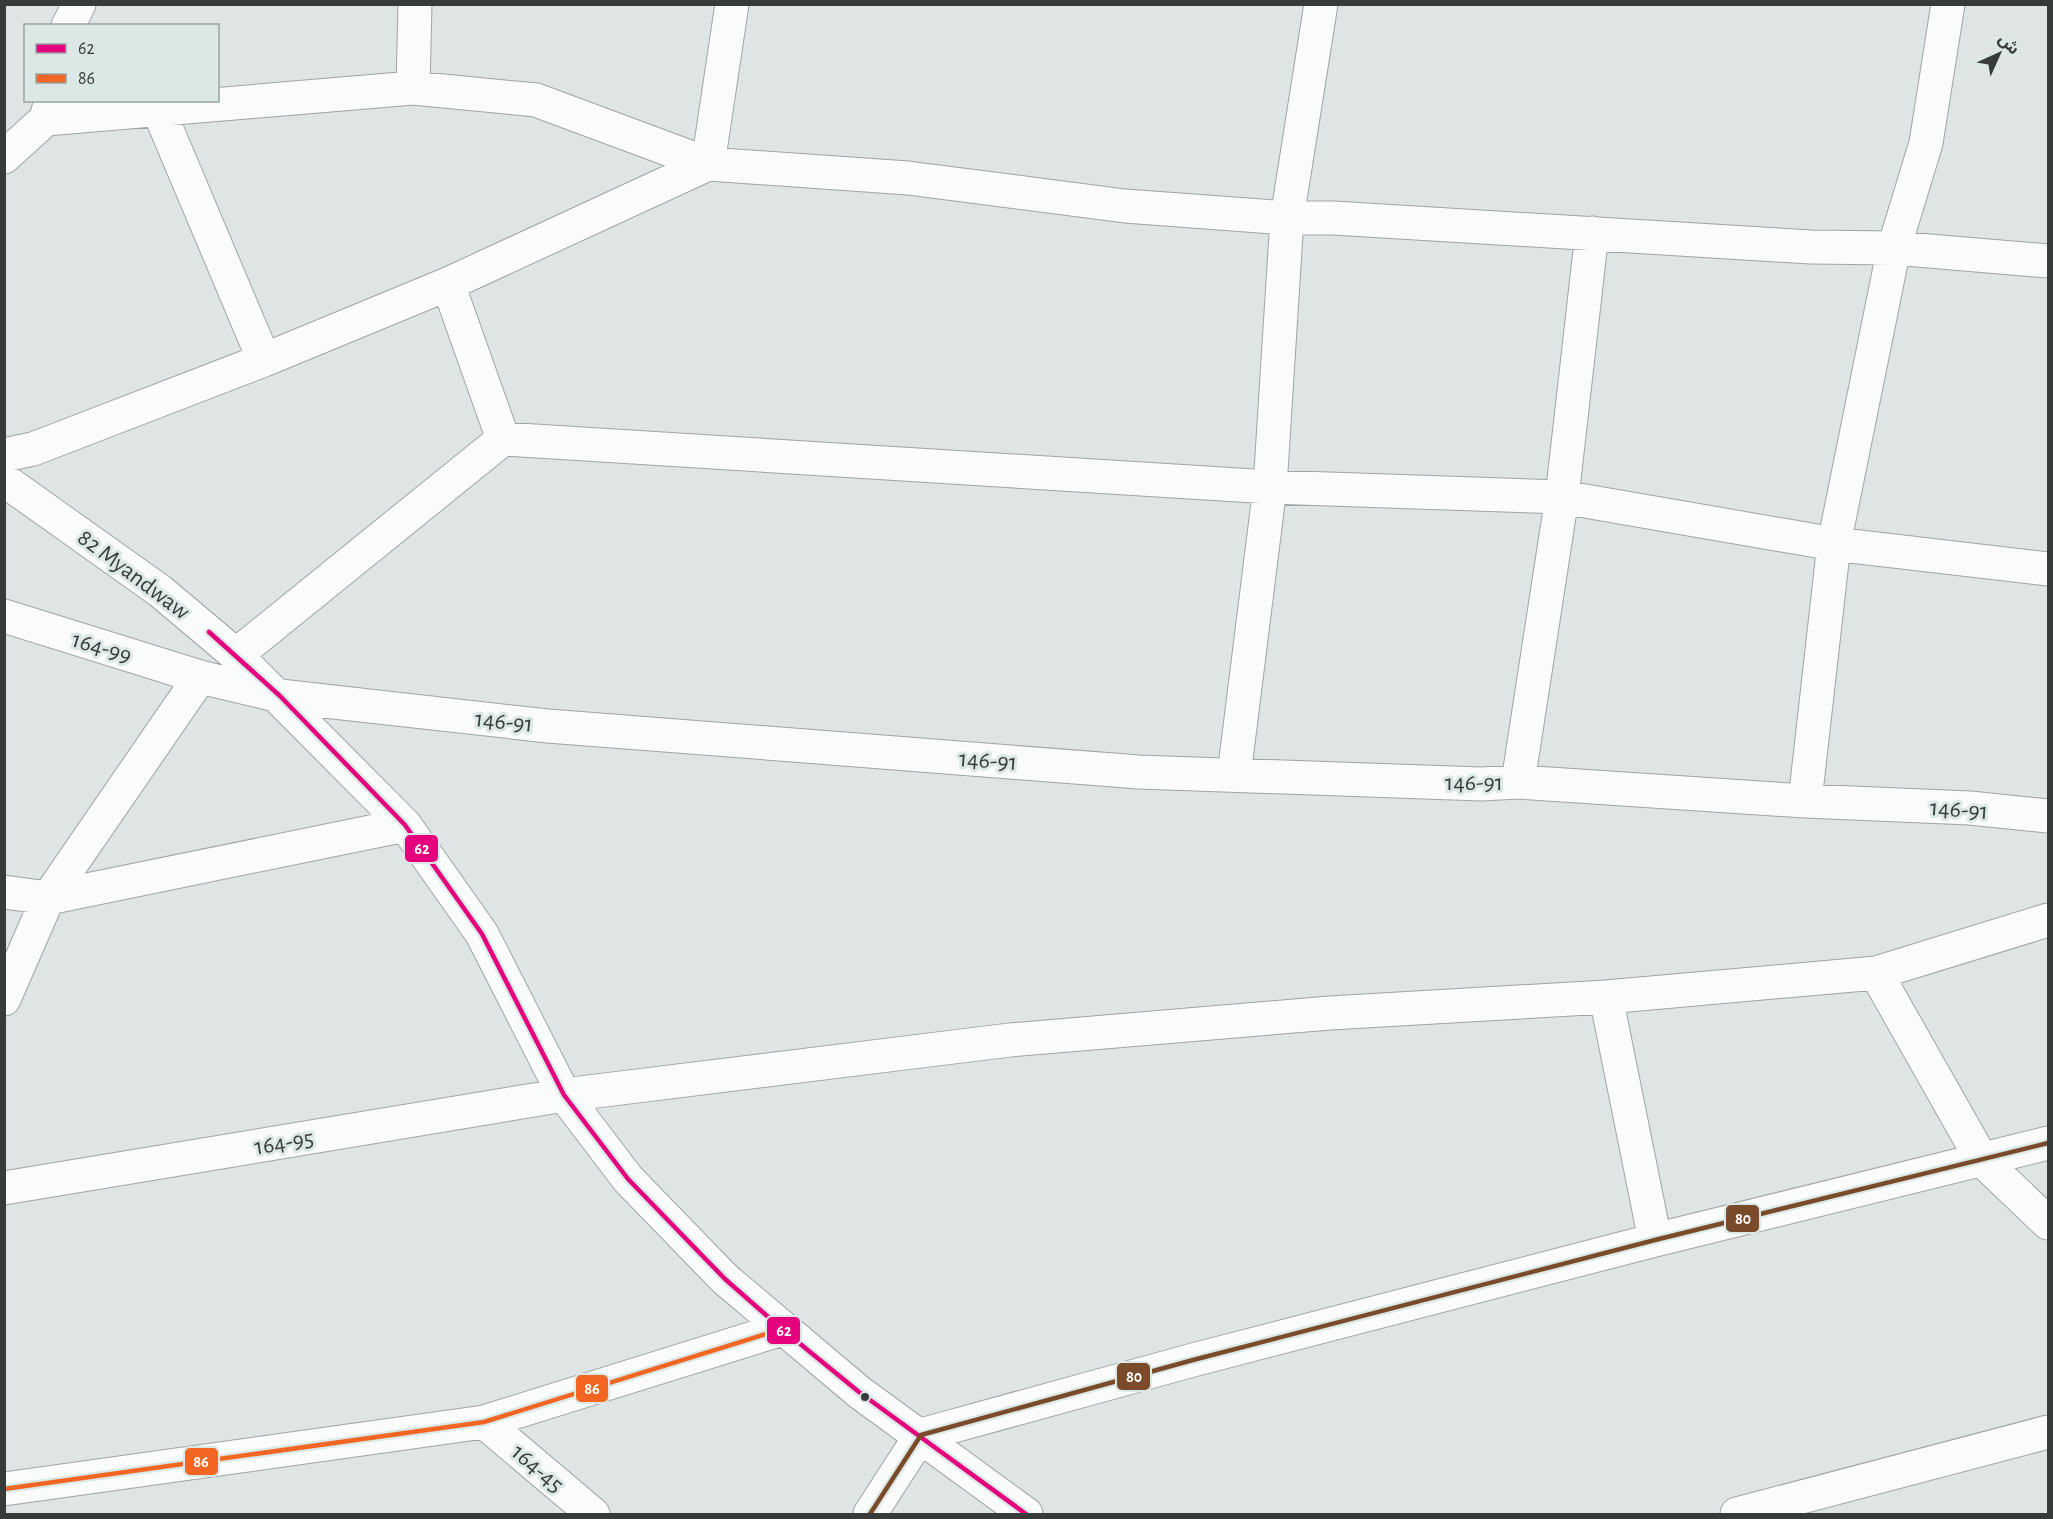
<svg xmlns="http://www.w3.org/2000/svg" width="2053" height="1519" font-family="'Alegreya Sans','Noto Sans Arabic',sans-serif">
  <style>
    .lines { fill: none; stroke-linecap: round; stroke-linejoin: round }
    .minor-casing { stroke: #a0a4a4; stroke-width: 35 }
    .minor { stroke: #fafbfb; stroke-width: 33 }
    .bus-1-casing { stroke: #dce8e6; stroke-width: 9 }
    .bus-2-casing { stroke: #dce8e6; stroke-width: 9 }
    .bus-3-casing { stroke: #dce8e6; stroke-width: 9 }
    .bus-1 { stroke: #e5007d; stroke-width: 4.5 }
    .bus-2 { stroke: #f26522; stroke-width: 4.5 }
    .bus-3 { stroke: #7a4b2a; stroke-width: 4.5 }
    .bus-dot { fill: #373b3a; stroke: #dce8e6; stroke-width: 2 }
    .labels { text-anchor: middle; stroke-width: 6; stroke-linejoin: round; paint-order: stroke }
    .street-label { font-size: 24px; fill: #373b3a; stroke: #dce8e6 }
    .line-badge { stroke: #dce8e6; stroke-width: 2 }
    .badge-label { font-size: 16px; text-anchor: middle; font-weight: bold; fill: #fff }
  </style>
  <rect width="100%" height="100%" fill="#dfe5e4"/>
  <g class="lines">
    <!-- minor casing -->
    <g class="minor-casing">
      <path id="minor" d="M 68,26 L 79,4
        M 413,88 L 415,4
        M 159,111 L 264,360
        M 46,119 L 413,88 L 536,100 L 708,164 L 908,178 L 1125,206 L 1287,218 L 1334,218 L 1811,247 L 1894,248 L 2048,261
        M 4,157 L 46,119 L 51,100
        M 708,164 L 732,4
        M 448,284 L 503,439
        M 4,455 L 33,449 L 264,360 L 448,284 L 708,164
        M 4,480 L 160,591 L 236,655 L 405,825 L 482,934 L 564,1095 L 628,1179 L 725,1279 L 859,1392 L 1026,1514
        M 4,616 L 200,677 L 280,696 L 548,726 L 1139,772 L 1481,784 L 1518,782 L 1805,801 L 1970,808 L 2048,816
        M 236,655 L 503,439 L 1270,487 L 1562,497 L 1834,544 L 2048,569
        M 1234,775 L 1270,487 L 1287,218 L 1321,4
        M 1518,782 L 1562,497 L 1592,233
        M 1805,801 L 1834,544 L 1894,248 L 1926,143 L 1948,4
        M 4,892 L 48,898 L 405,825
        M 1876,973 L 1982,1160 L 2048,1223
        M 1606,997 L 1655,1240
        M 4,999 L 48,898 L 200,677
        M 4,1188 L 564,1095 L 1010,1040 L 1330,1013 L 1606,997 L 1876,973 L 2048,920
        M 484,1422 L 593,1514
        M 4,1489 L 484,1422 L 782,1329
        M 870,1514 L 921,1435 L 1193,1360 L 1655,1240 L 2048,1143
        M 1737,1514 L 2048,1432"/>
    </g>
    <!-- minor -->
    <use href="#minor" class="minor"/>
    <!-- bus-1 casing -->
    <g class="bus-1-casing">
      <path id="bus-1" d="M 209,632 L 280,696 L 405,825 L 482,934 L 564,1095 L 628,1179 L 725,1279 L 782,1329 L 859,1392 L 1026,1514"/>
    </g>
    <!-- bus-2 casing -->
    <g class="bus-2-casing">
      <path id="bus-2" d="M 4,1489 L 484,1422 L 782,1329"/>
    </g>
    <!-- bus-3 casing -->
    <g class="bus-3-casing">
      <path id="bus-3" d="M 870,1514 L 921,1435 L 1193,1360 L 1655,1240 L 2048,1143"/>
    </g>
    <!-- bus-1 -->
    <use href="#bus-1" class="bus-1"/>
    <!-- bus-2 -->
    <use href="#bus-2" class="bus-2"/>
    <!-- bus-3 -->
    <use href="#bus-3" class="bus-3"/>
  </g>
  <!-- markers -->
  <circle class="bus-dot" cx="865" cy="1397" r="5"/>
  <g class="labels">
    <!-- street labels -->
    <g class="street-label">
      <text transform="translate(134 574) rotate(37)" y="8">82 Myandwaw</text>
      <text transform="translate(102 647) rotate(17)" y="8">164-99</text>
      <text transform="translate(504 721) rotate(6)" y="8">146-91</text>
      <text transform="translate(988 760) rotate(4)" y="8">146-91</text>
      <text x="1474" y="790">146-91</text>
      <text transform="translate(1959 809) rotate(4)" y="8">146-91</text>
      <text transform="translate(284 1142) rotate(-9)" y="8">164-95</text>
      <text transform="translate(538 1468) rotate(41)" y="8">164-45</text>
    </g>
  </g>
  <g class="line-badge">
    <rect x="404" y="834" width="35" height="29" rx="6" fill="#e5007d"/>
    <rect x="1725" y="1204" width="35" height="29" rx="6" fill="#7a4b2a"/>
    <rect x="766" y="1316" width="35" height="29" rx="6" fill="#e5007d"/>
    <rect x="1116" y="1362" width="35" height="29" rx="6" fill="#7a4b2a"/>
    <rect x="575" y="1374" width="34" height="29" rx="6" fill="#f26522"/>
    <rect x="184" y="1447" width="35" height="29" rx="6" fill="#f26522"/>
  </g>
  <g class="badge-label">
    <text x="422" y="854">62</text>
    <text x="1743" y="1224">80</text>
    <text x="784" y="1336">62</text>
    <text x="1134" y="1382">80</text>
    <text x="592" y="1394">86</text>
    <text x="201" y="1467">86</text>
  </g>
  <!-- border -->
  <rect width="2053" height="1519" fill="none" stroke="#373b3a" stroke-width="12"/>
  <!-- legend -->
  <rect x="24" y="24" width="195" height="78" fill="#dce8e6" stroke="#9aa3a1" stroke-width="1.5"/>
  <rect x="36" y="44" width="30" height="9" fill="#e5007d" stroke="#9aa3a1" stroke-width="1.5"/>
  <text x="78" y="54" font-size="18" fill="#373b3a">62</text>
  <rect x="36" y="74" width="30" height="9" fill="#f26522" stroke="#9aa3a1" stroke-width="1.5"/>
  <text x="78" y="84" font-size="18" fill="#373b3a">86</text>
  <!-- north arrow -->
  <g transform="translate(1999 54) rotate(45)" stroke="#dce8e6" stroke-width="4.5" paint-order="stroke">
  <path d="M0-4.5L10 22L0 15L-10 22Z" fill="#373b3a"/>
  <text y="-9" font-size="16" font-weight="bold" text-anchor="middle" fill="#373b3a">ش</text>
  </g>
</svg>
